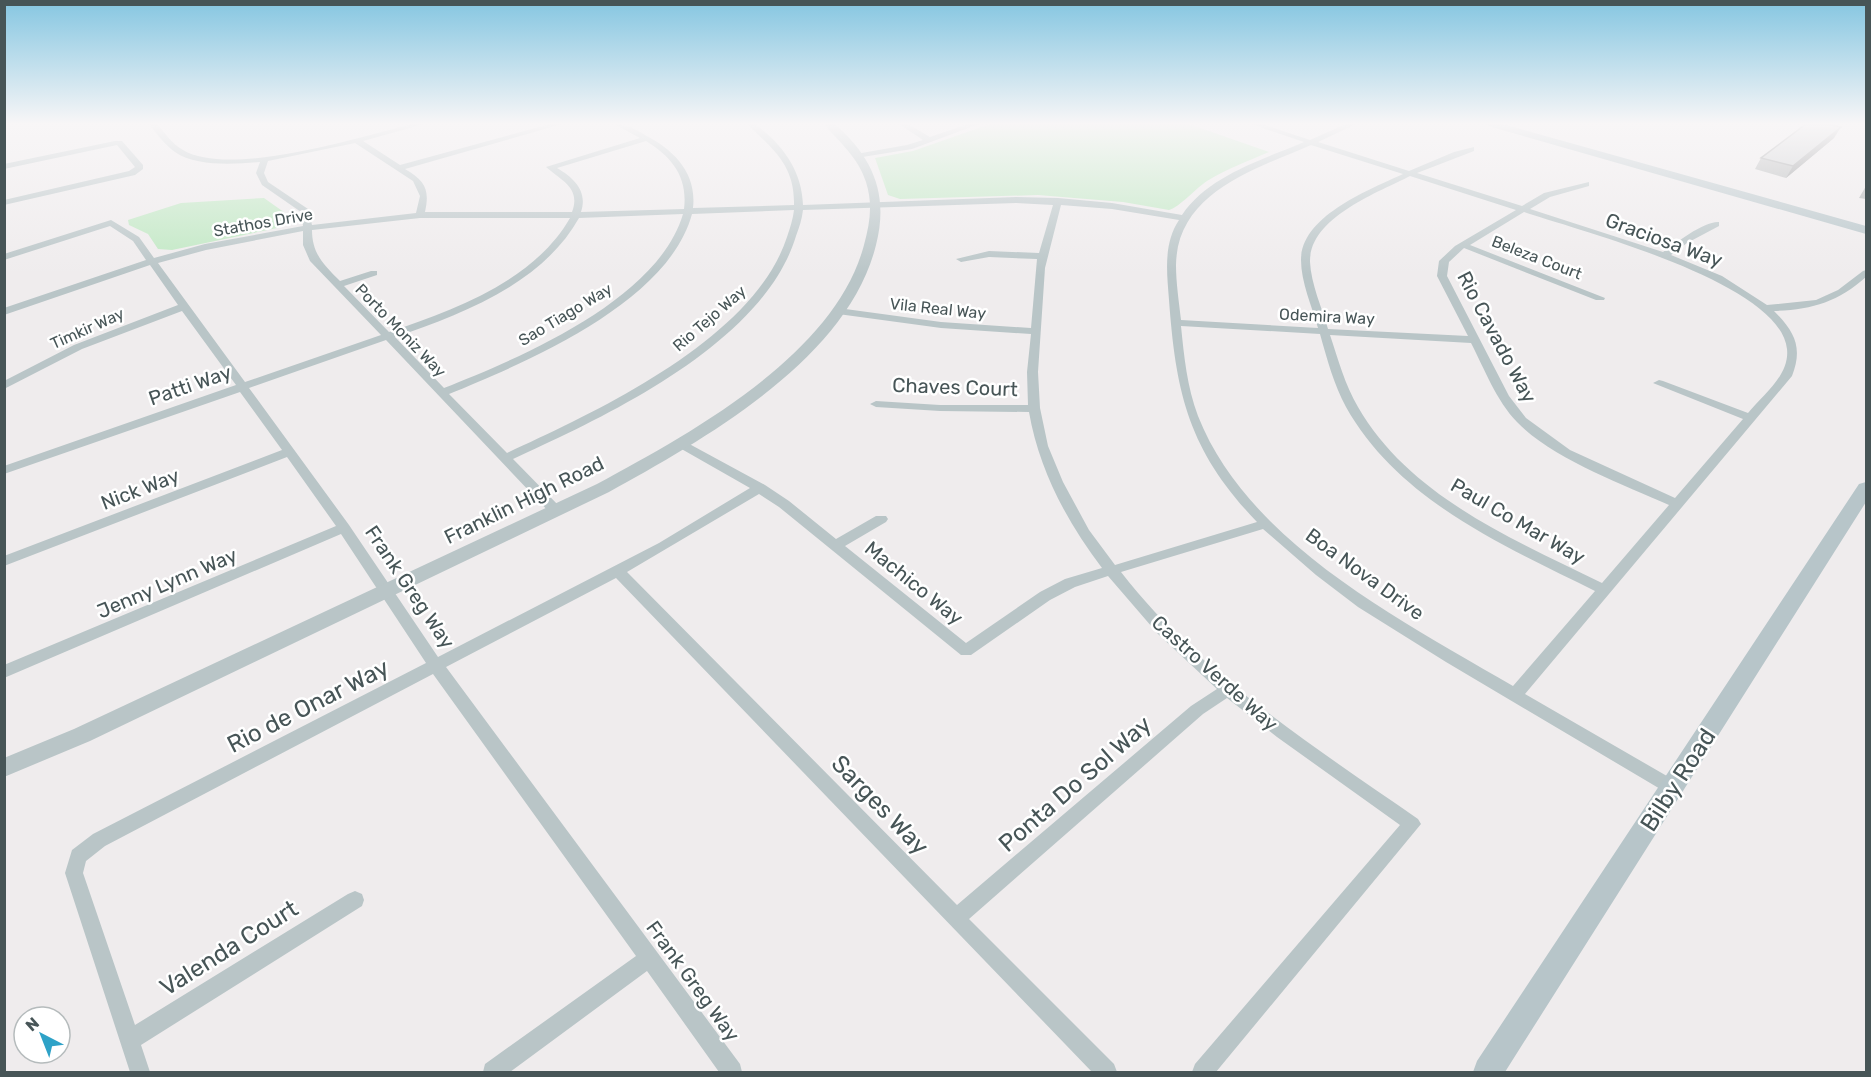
<svg xmlns="http://www.w3.org/2000/svg" width="1871" height="1077" font-family="Rubik,sans-serif">
  <style>
    .green { fill: #bfe8c2 }
    .lines { fill: none; stroke-linecap: round; stroke-linejoin: round }
    .minor { fill: #b9c5c7; fill-rule: evenodd }
    .tertiary { fill: #b9c5c7; fill-rule: evenodd }
    .secondary { fill: #b7c5c9; fill-rule: evenodd }
    .wall { fill: #abafb0 }
    .shaded-wall { fill: #8b8e90 }
    .building { fill: #c7cbcd; stroke: #8b8e90; stroke-width: 1.5 }
    .labels { text-anchor: middle; stroke-width: 5; stroke-linejoin: round; paint-order: stroke }
    .far-street-label { font-size: 16px; fill: #475557; stroke: #fff }
    .street-label { font-size: 20px; fill: #475557; stroke: #fff }
    .near-street-label { font-size: 24px; fill: #475557; stroke: #fff }
  </style>
  <rect width="100%" height="100%" fill="#efeced"/>
  <!-- green -->
  <path class="green" d="M 990,124 L 1189,124 L 1269,152 C 1248,161 1226,169 1207,181 C 1196,188 1180,207 1169,210 L 1123,202 L 1038,195 L 900,199 L 888,195 L 875,158 L 913,151 Z
    M 264,198 L 288,215 L 291,219 L 289,223 L 277,228 L 172,250 L 158,249 L 148,234 L 129,225 L 128,220 L 181,203 Z"/>
  <g class="lines">
    <!-- minor -->
    <path class="minor" d="M 149,124 L 157,124 C 165,133 172,144 183,150 C 230,178 360,137 412,124 L 424,124 L 363,141 L 400,165 L 550,124 L 562,124 L 405,169 C 425,181 430,189 425,212 L 572,212 C 581,188 562,181 546,167 L 640,138 L 614,124 C 626,124 635,129 645,135 C 674,150 697,173 693,208 L 794,205 C 795,165 773,149 747,124 L 755,124 C 782,144 802,170 803,205 L 1016,197 L 1058,198 L 1112,203 L 1182,215 C 1208,176 1262,160 1304,142 L 1251,124 L 1262,124 L 1310,140 L 1346,124 L 1356,124 L 1318,142 L 1409,171 L 1454,152 L 1474,147 L 1474,151 L 1417,173 L 1522,206 L 1544,193 L 1589,182 L 1589,186 L 1550,197 L 1530,209 L 1663,252 C 1676,243 1704,221 1719,222 L 1719,226 L 1687,243 L 1671,255 L 1722,276 L 1767,305 L 1816,300 L 1838,290 L 1863,271 L 1866,270 L 1866,277 C 1838,302 1811,310 1774,311 C 1795,332 1803,348 1792,376 L 1525,694 L 1679,783 L 1682,788 L 1679,793 L 1673,795 L 1667,793 L 1446,662 L 1358,607 L 1316,575 L 1263,529 L 1121,572 C 1200,674 1313,746 1418,819 L 1421,824 L 1216,1072 L 1192,1072 L 1195,1064 L 1400,825 L 1277,737 L 1227,698 L 1203,714 L 969,919 L 1114,1064 L 1117,1072 L 1092,1072 L 616,578 L 446,667 L 740,1064 L 742,1072 L 719,1072 L 647,971 L 510,1072 L 483,1072 L 485,1064 L 636,956 L 433,674 L 105,846 L 86,861 L 83,873 L 135,1025 L 348,894 L 355,891 L 362,894 L 364,900 L 362,906 L 141,1045 L 150,1072 L 130,1072 L 65,873 L 72,850 L 93,834 L 426,663 L 341,534 L 4,678 L 4,665 L 336,526 L 287,457 L 4,566 L 4,556 L 282,450 L 240,392 L 4,474 L 4,466 L 236,385 L 182,311 L 82,349 L 4,389 L 4,381 L 74,345 L 178,305 L 150,265 L 4,315 L 4,308 L 146,260 L 133,241 L 110,226 L 4,260 L 4,254 L 111,220 L 139,237 L 154,258 L 205,244 L 303,226 L 301,212 L 262,185 L 256,173 L 260,162 C 236,164 196,167 175,152 C 165,145 157,134 149,124 ZM 646,141 C 672,157 688,177 684,209 L 581,212 C 588,191 574,178 557,168 ZM 355,143 L 413,181 L 420,196 L 416,213 L 312,225 L 308,209 L 268,182 L 264,173 L 268,161 ZM 1311,145 L 1403,174 C 1369,190 1301,216 1301,260 C 1301,282 1312,307 1318,328 L 1181,320 C 1179,302 1176,283 1176,265 C 1177,192 1256,169 1311,145 ZM 1410,176 L 1516,210 L 1455,246 L 1439,261 L 1437,276 L 1468,336 L 1328,329 C 1322,308 1311,284 1310,262 C 1309,218 1377,193 1410,176 ZM 1016,203 L 1053,205 L 1039,253 L 989,251 L 956,259 L 961,262 L 989,257 L 1037,259 L 1031,328 L 941,322 L 838,308 L 833,311 L 838,314 L 941,328 L 1031,334 L 1027,372 L 1028,405 L 940,405 L 876,401 L 870,404 L 876,407 L 940,411 L 1029,412 C 1039,470 1067,522 1102,568 L 1065,579 L 1040,592 L 966,643 L 845,546 L 886,522 L 888,519 L 886,516 L 876,516 L 836,539 L 789,501 L 765,485 L 682,440 L 676,444 L 678,447 L 750,488 L 659,543 L 438,657 L 349,525 L 249,388 L 386,340 L 551,514 L 556,515 L 563,511 L 561,508 L 513,459 C 607,416 764,343 796,236 C 799,228 802,219 803,210 ZM 1061,205 L 1112,209 L 1179,220 C 1163,244 1167,273 1169,300 C 1176,395 1189,451 1257,522 L 1115,565 L 1089,530 L 1063,482 L 1048,446 L 1040,408 L 1038,372 L 1045,268 ZM 794,210 C 793,219 790,228 787,237 C 754,339 598,411 507,453 L 449,394 C 527,362 668,303 692,214 ZM 1524,212 C 1580,231 1780,282 1787,349 C 1790,375 1763,395 1748,413 L 1663,381 L 1659,380 L 1653,383 L 1743,419 L 1675,498 L 1570,450 L 1526,418 L 1509,396 L 1447,276 L 1449,262 L 1464,248 L 1596,300 L 1604,300 L 1605,298 L 1470,245 ZM 683,214 C 658,300 520,358 444,388 L 395,337 C 462,314 542,284 579,218 ZM 420,218 L 570,218 C 534,281 454,310 389,332 L 344,286 L 377,275 L 377,271 L 371,271 L 340,281 C 324,265 312,254 312,230 ZM 303,231 L 303,245 L 310,261 L 381,335 L 245,382 L 158,263 L 206,250 ZM 1181,326 L 1320,334 C 1327,359 1334,385 1346,407 C 1398,500 1504,546 1595,591 L 1513,686 C 1402,621 1248,543 1198,416 C 1187,387 1184,356 1181,326 ZM 1330,335 L 1471,343 C 1485,370 1496,400 1517,422 C 1553,459 1622,484 1669,505 L 1602,583 C 1514,540 1409,496 1358,407 C 1345,385 1338,359 1330,335 ZM 759,494 L 779,507 L 961,655 L 971,655 L 1050,600 L 1075,587 L 1108,576 L 1158,634 L 1217,689 L 1191,706 L 957,905 L 627,572 Z
      M 899,124 L 908,124 L 930,137 L 968,124 L 979,124 L 912,149 L 856,158 L 856,154 L 907,145 L 923,140 Z
      M 115,141 L 122,141 L 143,165 L 143,169 L 135,175 L 4,205 L 4,200 L 129,171 L 135,167 L 117,145 L 4,169 L 4,164 Z"/>
    <!-- tertiary -->
    <path class="tertiary" d="M 824,124 L 835,124 C 873,158 889,194 876,245 C 848,359 705,439 609,492 L 90,741 L 4,777 L 4,758 L 74,729 L 597,484 C 691,433 835,355 864,245 C 870,223 873,204 866,182 C 858,157 840,143 824,124 Z"/>
    <!-- secondary -->
    <path class="secondary" d="M 1487,124 L 1503,124 L 1866,226 L 1866,234 L 1488,126 Z
      M 1866,482 L 1866,502 L 1505,1072 L 1473,1072 L 1477,1061 L 1859,484 Z"/>
  </g>
  <!-- wall -->
  <path class="wall" d="M 1834,138 L 1786,178 L 1755,169 L 1761,158 Z
    M 1866,186 L 1866,199 L 1859,198 Z"/>
  <!-- shaded-wall -->
  <path class="shaded-wall" d="M 1841,127 L 1834,138 L 1786,178 L 1793,166 Z"/>
  <!-- building -->
  <path class="building" d="M 1806,124 L 1826,124 L 1841,127 L 1793,166 L 1761,158 Z"/>
  <!-- sky -->
  <linearGradient id="sky" x2="0" y2="1"><stop stop-color="#85c6e1"/><stop offset="0.45" stop-color="#f8f6f7"/><stop offset="1" stop-color="#f8f6f7" stop-opacity="0"/></linearGradient>
  <rect width="1871" height="275" fill="url(#sky)"/>
  <g class="labels">
    <!-- far-street labels -->
    <g class="far-street-label">
      <text transform="translate(263 222) rotate(-10)" y="6">Stathos Drive</text>
      <text transform="translate(1537 257) rotate(21)" y="6">Beleza Court</text>
      <text transform="translate(938 308) rotate(6)" y="6">Vila Real Way</text>
      <text transform="translate(565 314) rotate(-31)" y="6">Sao Tiago Way</text>
      <text transform="translate(1327 316) rotate(3)" y="6">Odemira Way</text>
      <text transform="translate(709 318) rotate(-41)" y="6">Rio Tejo Way</text>
      <text transform="translate(87 328) rotate(-24)" y="6">Timkir Way</text>
      <text transform="translate(401 330) rotate(46)" y="6">Porto Moniz Way</text>
    </g>
    <!-- street labels -->
    <g class="street-label">
      <text transform="translate(1664 240) rotate(20)" y="7">Graciosa Way</text>
      <text transform="translate(1497 337) rotate(62)" y="7">Rio Cavado Way</text>
      <text transform="translate(190 385) rotate(-19)" y="7">Patti Way</text>
      <text transform="translate(955 387) rotate(2)" y="7">Chaves Court</text>
      <text transform="translate(140 489) rotate(-21)" y="7">Nick Way</text>
      <text transform="translate(524 500) rotate(-26)" y="7">Franklin High Road</text>
      <text transform="translate(1518 521) rotate(30)" y="7">Paul Co Mar Way</text>
      <text transform="translate(1365 574) rotate(36)" y="7">Boa Nova Drive</text>
      <text transform="translate(167 583) rotate(-23)" y="7">Jenny Lynn Way</text>
      <text transform="translate(914 583) rotate(39)" y="7">Machico Way</text>
      <text transform="translate(410 587) rotate(56)" y="7">Frank Greg Way</text>
      <text transform="translate(1215 673) rotate(42)" y="7">Castro Verde Way</text>
      <text transform="translate(693 981) rotate(54)" y="7">Frank Greg Way</text>
    </g>
    <!-- near-street labels -->
    <g class="near-street-label">
      <text transform="translate(308 706) rotate(-27)" y="8">Rio de Onar Way</text>
      <text transform="translate(1678 780) rotate(-57)" y="8">Bilby Road</text>
      <text transform="translate(1075 784) rotate(-41)" y="8">Ponta Do Sol Way</text>
      <text transform="translate(880 805) rotate(46)" y="8">Sarges Way</text>
      <text transform="translate(229 948) rotate(-32)" y="8">Valenda Court</text>
    </g>
  </g>
  <!-- border -->
  <rect width="1871" height="1077" fill="none" stroke="#475557" stroke-width="12"/>
  <!-- north arrow -->
  <g transform="translate(42 1035) rotate(318)"><circle r="28" fill="#ffffff" stroke="#b5bbbc" stroke-width="1.5"/>
  <path d="M0-4.5L10 22L0 15L-10 22Z" fill="#2ea2c7"/>
  <text y="-9" font-size="16" font-weight="bold" text-anchor="middle" fill="#475557">N</text>
  </g>
</svg>
